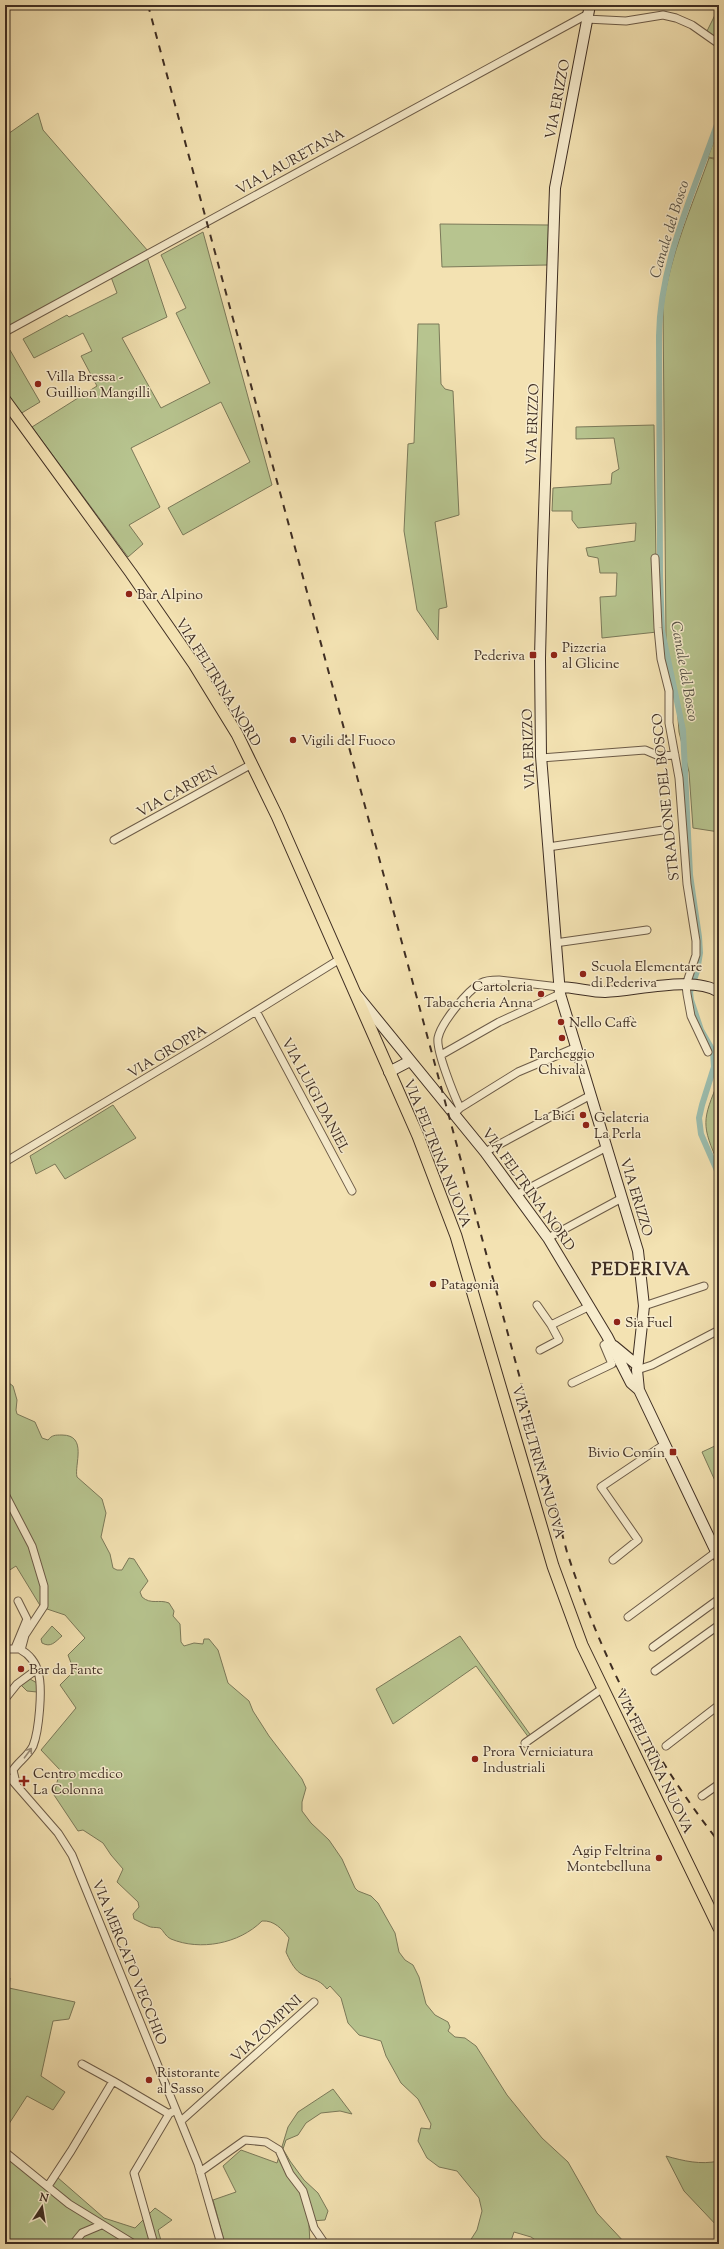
<svg xmlns="http://www.w3.org/2000/svg" width="724" height="2249" font-family="'Sorts Mill Goudy',serif">
  <style>
    .green { fill: #b7c48f; stroke: #7b7959 }
    .lines { fill: none; stroke-linecap: round; stroke-linejoin: round }
    .canal { stroke: #9bbdae; stroke-width: 6 }
    .street-casing { stroke: #6c5b47; stroke-width: 9 }
    .secondary-casing { stroke: #3f2e23; stroke-width: 12 }
    .primary-casing { stroke: #3f2e23; stroke-width: 13 }
    .street { stroke: #f7eccd; stroke-width: 7 }
    .secondary { stroke: #f7eccd; stroke-width: 10 }
    .primary { stroke: #f3e2b2; stroke-width: 11 }
    .rail { stroke: #3f2e23; stroke-width: 2; stroke-dasharray: 7 7; stroke-linecap: butt }
    .oneway { stroke: #9b8d78 }
    .poi-dot { fill: #8f2418; stroke: #f7eccd; stroke-width: 1.5 }
    .labels { text-anchor: middle; stroke-width: 3; stroke-linejoin: round; paint-order: stroke }
    .street-label { font-size: 14px; fill: #3f2e23; stroke: #f7eccd }
    .poi-label { font-size: 14px; fill: #3f2e23; stroke: #f7eccd; text-anchor: start }
    .water-label { font-size: 15px; font-style: italic; fill: #565246; stroke: #f7eccd }
    .district-label { font-size: 18px; font-weight: bold; letter-spacing: 1px; fill: #3f2e23; stroke: #f7eccd }
  </style>
  <rect width="100%" height="100%" fill="#f3e2b2"/>
  <filter id="stains"><feTurbulence type="fractalNoise" baseFrequency=".005" numOctaves="4"/><feColorMatrix values="0 0 0 0 .2 0 0 0 0 .09 0 0 0 0 .02 0 0 0 .5 -.17"/></filter>
  <radialGradient id="worn" r=".72"><stop offset=".6" stop-color="#630" stop-opacity="0"/><stop offset="1" stop-color="#630" stop-opacity=".3"/></radialGradient>
  <!-- green -->
  <path class="green" d="M 719,7 L 719,39 L 707,31 Z
    M 38,113 L 43,130 L 148,251 L 5,329 L 5,136 Z
    M 719,127 L 719,159 L 708,157 Z
    M 709,158 L 719,160 L 719,832 L 693,828 L 689,772 L 679,732 L 676,691 L 669,664 L 666,638 L 663,306 C 670,255 692,206 709,158 Z
    M 440,224 L 549,225 L 548,265 L 442,267 Z
    M 203,232 L 272,485 L 183,535 L 168,508 L 250,462 L 221,402 L 131,448 L 160,507 L 129,525 L 143,544 L 128,557 L 32,427 L 97,386 L 81,356 L 92,351 L 83,333 L 34,358 L 23,339 L 67,315 L 69,317 L 117,293 L 111,277 L 147,257 L 167,317 L 122,338 L 161,408 L 210,383 L 176,313 L 186,308 L 161,255 Z
    M 418,324 L 439,324 L 441,384 L 445,389 L 453,391 L 459,515 L 435,522 L 447,607 L 439,609 L 438,640 L 417,610 L 404,531 L 408,444 L 414,443 Z
    M 10,350 L 40,402 L 20,414 L 5,393 L 5,353 Z
    M 654,425 L 657,632 L 602,638 L 600,597 L 616,596 L 617,573 L 600,573 L 598,558 L 588,556 L 586,548 L 635,541 L 636,523 L 578,528 L 572,520 L 572,511 L 552,511 L 553,488 L 611,484 L 612,473 L 619,469 L 614,438 L 576,439 L 576,427 Z
    M 719,1080 L 719,1165 C 701,1124 702,1121 719,1080 Z
    M 113,1105 L 136,1138 L 65,1179 L 55,1164 L 36,1174 L 30,1156 Z
    M 9,1383 L 13,1386 L 17,1400 L 16,1410 L 17,1414 L 35,1422 L 42,1438 L 48,1440 C 52,1435 55,1435 62,1435 C 88,1435 74,1465 77,1477 L 102,1499 L 106,1513 L 101,1537 L 110,1554 L 113,1568 L 117,1570 L 122,1570 L 129,1558 L 134,1559 L 148,1581 L 140,1592 L 142,1597 C 151,1605 159,1599 169,1603 L 174,1611 L 173,1616 L 180,1624 L 181,1642 L 184,1646 L 194,1643 L 203,1644 L 204,1639 L 209,1639 L 218,1650 L 228,1683 L 249,1701 L 253,1711 L 269,1736 L 302,1779 L 306,1788 L 302,1802 L 302,1811 L 311,1823 L 329,1840 L 342,1859 L 355,1888 L 358,1891 L 371,1896 L 378,1903 L 395,1933 L 399,1952 L 405,1960 L 413,1965 L 419,1977 L 426,2004 L 435,2015 L 448,2022 L 450,2027 L 448,2031 L 455,2037 L 465,2038 L 476,2046 L 507,2095 L 542,2138 L 568,2162 L 597,2213 L 626,2244 L 541,2244 L 531,2237 L 514,2232 L 510,2244 L 468,2244 L 477,2230 L 482,2211 L 479,2198 L 457,2171 L 439,2167 L 427,2158 L 418,2141 L 421,2128 L 430,2129 L 431,2124 L 418,2099 L 401,2083 L 386,2056 L 381,2041 L 359,2035 L 348,2023 L 341,1998 L 330,1986 L 327,1989 C 319,1978 310,1980 300,1973 C 294,1969 289,1959 286,1952 L 289,1938 C 282,1929 274,1920 262,1921 C 239,1944 200,1951 171,1939 C 165,1936 164,1931 160,1928 C 156,1927 151,1928 148,1926 C 143,1924 139,1921 134,1919 L 133,1914 L 139,1907 L 138,1902 L 117,1882 L 123,1869 L 111,1855 L 103,1843 L 83,1830 L 78,1831 L 54,1795 L 60,1770 L 41,1750 L 76,1708 L 60,1685 L 74,1671 L 68,1655 L 85,1638 L 65,1615 L 41,1607 L 16,1566 L 5,1573 L 5,1384 Z
    M 717,1445 L 719,1449 L 719,1482 L 716,1483 L 702,1452 Z
    M 52,1626 L 62,1636 C 55,1642 51,1648 42,1643 L 41,1639 Z
    M 460,1636 L 534,1740 L 532,1742 L 476,1666 L 393,1724 L 376,1689 Z
    M 30,1679 L 37,1683 L 37,1692 L 27,1691 L 20,1684 Z
    M 5,1975 L 10,1978 L 9,1988 L 75,2002 L 69,2019 L 53,2021 L 41,2076 L 65,2092 L 53,2110 L 27,2096 L 5,2130 Z
    M 333,2089 L 352,2114 L 340,2111 L 321,2113 L 306,2123 L 298,2135 L 286,2140 L 283,2149 L 290,2161 L 304,2180 L 318,2193 L 328,2211 L 325,2220 L 311,2221 L 309,2225 L 310,2244 L 225,2244 L 213,2200 L 236,2192 L 223,2166 L 241,2150 L 277,2163 L 288,2127 L 298,2112 Z
    M 5,2154 L 47,2189 L 57,2177 L 104,2218 L 135,2228 L 155,2208 L 172,2220 L 158,2230 L 162,2244 L 5,2244 Z
    M 666,2156 C 684,2161 700,2165 719,2161 L 719,2228 L 684,2191 Z"/>
  <g class="lines">
    <!-- canal -->
    <path class="canal" d="M 719,119 C 695,189 660,261 659,336 L 660,576 L 662,631 L 683,730 L 690,875 L 699,937 L 700,953 L 697,971 L 690,992 L 691,1000 L 701,1030 L 713,1051 L 714,1067 L 702,1105 L 699,1118 L 701,1134 L 719,1175"/>
    <!-- street casing -->
    <g class="street-casing">
      <path id="street" d="M 586,19 L 626,21 L 663,15 L 676,18 L 692,25 L 719,44
        M 5,332 L 588,14
        M 655,558 L 658,628 L 661,659 L 669,691 L 669,723 L 679,778 L 687,884 L 696,941 L 696,955 L 686,985 L 687,994 L 691,1016 L 708,1052
        M 541,758 L 645,750 L 659,756 L 675,755
        M 114,840 L 252,764
        M 548,847 L 663,830
        M 555,943 L 647,930
        M 256,1011 L 352,1191
        M 441,1055 L 499,1022 L 560,994
        M 460,1108 L 518,1072 L 577,1047
        M 454,1114 L 460,1108 C 454,1095 436,1051 438,1038 C 441,1023 467,991 481,983 C 486,980 493,980 499,980 L 559,987
        M 485,1152 L 591,1095
        M 5,1162 L 206,1042 L 340,959
        M 516,1195 L 607,1147
        M 548,1238 L 622,1198
        M 537,1305 L 551,1325
        M 644,1306 L 704,1286
        M 540,1350 L 559,1340 L 551,1325 L 590,1306
        M 637,1370 L 652,1365 L 719,1330
        M 572,1383 L 612,1364 L 604,1345 L 610,1341
        M 5,1494 L 32,1546 L 44,1586 L 44,1606 L 25,1635 L 21,1650 C 29,1654 36,1663 38,1672 C 43,1687 39,1731 33,1746 C 28,1756 19,1761 13,1770 L 16,1783
        M 613,1560 L 638,1540 L 601,1487 L 665,1444
        M 628,1617 L 716,1552
        M 653,1647 L 719,1599
        M 15,1648 L 27,1619 L 18,1601
        M 5,1649 L 19,1649
        M 655,1671 L 719,1625
        M 5,1699 L 17,1684 L 36,1670 L 35,1665
        M 525,1743 L 603,1688
        M 666,1746 L 719,1705
        M 5,1777 L 11,1779 L 17,1786 L 58,1833 L 72,1855 L 198,2164 L 221,2244
        M 702,1796 L 719,1784
        M 82,2064 L 113,2081
        M 181,2121 L 314,2002
        M 5,2152 L 69,2204 L 134,2244
        M 200,2172 L 245,2140 L 266,2142 L 279,2150 L 290,2174 L 303,2191 L 314,2228 L 325,2244
        M 48,2186 L 71,2151 L 113,2081 L 169,2114
        M 73,2244 L 82,2233 L 101,2225
        M 154,2244 L 134,2173 L 169,2114 L 172,2112"/>
    </g>
    <!-- secondary casing -->
    <g class="secondary-casing">
      <path id="secondary" d="M 590,5 L 555,188 L 542,573 L 540,658 L 541,756 L 560,994 L 638,1251 L 644,1306 L 637,1370 L 639,1390
        M 559,987 C 575,987 590,992 605,992 C 636,991 693,975 719,992
        M 357,995 L 485,1152 L 548,1238 L 607,1336 L 631,1383 L 639,1390 L 719,1558
        M 389,1072 L 410,1061
        M 614,1346 L 637,1365"/>
    </g>
    <!-- primary casing -->
    <g class="primary-casing">
      <path id="primary" d="M 5,400 L 131,573 L 194,664 L 237,734 L 277,816 L 418,1136 L 456,1236 L 553,1566 L 582,1645 L 719,1928"/>
    </g>
    <!-- street -->
    <use href="#street" class="street"/>
    <!-- secondary -->
    <use href="#secondary" class="secondary"/>
    <!-- primary -->
    <use href="#primary" class="primary"/>
    <!-- rail -->
    <path class="rail" d="M 148,5 L 567,1552 C 601,1657 650,1755 719,1842"/>
  </g>
  <!-- one-way arrows -->
  <defs><path id="oneway-shaft" d="M-6 0H5M1.5-3L5.5 0L1.5 3" fill="none" stroke-width="1.6" stroke-linecap="round" stroke-linejoin="round"/></defs>
  <use class="oneway" href="#oneway-shaft" transform="translate(28 1753) rotate(-53)"/>
  <!-- markers -->
  <g class="poi-dot">
    <circle cx="38" cy="384" r="4"/>
    <circle cx="129" cy="594" r="4"/>
    <rect x="529" y="651" width="8" height="8" rx="2"/>
    <circle cx="554" cy="655" r="4"/>
    <circle cx="293" cy="740" r="4"/>
    <circle cx="583" cy="974" r="4"/>
    <circle cx="541" cy="994" r="4"/>
    <circle cx="561" cy="1022" r="4"/>
    <circle cx="562" cy="1038" r="4"/>
    <circle cx="583" cy="1115" r="4"/>
    <circle cx="586" cy="1125" r="4"/>
    <circle cx="433" cy="1284" r="4"/>
    <circle cx="617" cy="1322" r="4"/>
    <rect x="669" y="1448" width="8" height="8" rx="2"/>
    <circle cx="21" cy="1669" r="4"/>
    <circle cx="475" cy="1759" r="4"/>
    <path d="M22 1775h4v4h4v4h-4v4h-4v-4h-4v-4h4z"/>
    <circle cx="659" cy="1858" r="4"/>
    <circle cx="149" cy="2080" r="4"/>
  </g>
  <g class="labels">
    <!-- street labels -->
    <g class="street-label">
      <text transform="translate(557 99) rotate(-79)" y="5">VIA ERIZZO</text>
      <text transform="translate(290 161) rotate(-29)" y="5">VIA LAURETANA</text>
      <text transform="translate(532 424) rotate(-88)" y="5">VIA ERIZZO</text>
      <text transform="translate(219 682) rotate(58)" y="5">VIA FELTRINA NORD</text>
      <text transform="translate(528 749) rotate(-92)" y="5">VIA ERIZZO</text>
      <text transform="translate(177 791) rotate(-29)" y="5">VIA CARPEN</text>
      <text transform="translate(665 797) rotate(-96)" y="5">STRADONE DEL BOSCO</text>
      <text transform="translate(167 1051) rotate(-31)" y="5">VIA GROPPA</text>
      <text transform="translate(316 1095) rotate(62)" y="5">VIA LUIGI DANIEL</text>
      <text transform="translate(438 1153) rotate(68)" y="5">VIA FELTRINA NUOVA</text>
      <text transform="translate(529 1189) rotate(54)" y="5">VIA FELTRINA NORD</text>
      <text transform="translate(637 1197) rotate(73)" y="5">VIA ERIZZO</text>
      <text transform="translate(539 1462) rotate(74)" y="5">VIA FELTRINA NUOVA</text>
      <text transform="translate(655 1761) rotate(64)" y="5">VIA FELTRINA NUOVA</text>
      <text transform="translate(130 1962) rotate(68)" y="5">VIA MERCATO VECCHIO</text>
      <text transform="translate(266 2028) rotate(-43)" y="5">VIA ZOMPINI</text>
    </g>
    <!-- poi labels -->
    <g class="poi-label">
      <text x="46" y="381">Villa Bressa -<tspan x="46" dy="16">Guillion Mangilli</tspan></text>
      <text x="137" y="599">Bar Alpino</text>
      <text x="562" y="652">Pizzeria<tspan x="562" dy="16">al Glicine</tspan></text>
      <text x="525" y="660" text-anchor="end">Pederiva</text>
      <text x="301" y="745">Vigili del Fuoco</text>
      <text x="591" y="971">Scuola Elementare<tspan x="591" dy="16">di Pederiva</tspan></text>
      <text x="533" y="991" text-anchor="end">Cartoleria<tspan x="533" dy="16">Tabaccheria Anna</tspan></text>
      <text x="569" y="1027">Nello Caffè</text>
      <text x="562" y="1058" text-anchor="middle">Parcheggio<tspan x="562" dy="16">Chivalà</tspan></text>
      <text x="575" y="1120" text-anchor="end">La Bici</text>
      <text x="594" y="1122">Gelateria<tspan x="594" dy="16">La Perla</tspan></text>
      <text x="441" y="1289">Patagonia</text>
      <text x="625" y="1327">Sia Fuel</text>
      <text x="665" y="1457" text-anchor="end">Bivio Comin</text>
      <text x="29" y="1674">Bar da Fante</text>
      <text x="483" y="1756">Prora Verniciatura<tspan x="483" dy="16">Industriali</tspan></text>
      <text x="33" y="1778">Centro medico<tspan x="33" dy="16">La Colonna</tspan></text>
      <text x="651" y="1855" text-anchor="end">Agip Feltrina<tspan x="651" dy="16">Montebelluna</tspan></text>
      <text x="157" y="2077">Ristorante<tspan x="157" dy="16">al Sasso</tspan></text>
    </g>
    <!-- water labels -->
    <g class="water-label">
      <text transform="translate(669 229) rotate(-73)" y="5">Canale del Bosco</text>
      <text transform="translate(685 671) rotate(80)" y="5">Canale del Bosco</text>
    </g>
    <!-- district labels -->
    <g class="district-label">
      <text x="641" y="1275">PEDERIVA</text>
    </g>
  </g>
  <!-- margin -->
  <rect width="724" height="2249" fill="none" stroke="#f3e2b2" stroke-width="20"/>
  <rect x="6" y="6" width="712" height="2237" fill="none" stroke="#3f2e23" stroke-width="2"/>
  <rect x="10" y="10" width="704" height="2229" fill="none" stroke="#3f2e23"/>
  <!-- north arrow -->
  <g transform="translate(42 2207) rotate(12)" stroke="#f7eccd" stroke-width="3" paint-order="stroke">
  <path d="M0-3L7 15L0 10L-7 15Z" fill="#3f2e23"/>
  <text y="-6" font-size="11" font-weight="bold" text-anchor="middle" fill="#3f2e23">N</text>
  </g>
  <rect width="100%" height="100%" filter="url(#stains)"/>
  <rect width="100%" height="100%" fill="url(#worn)"/>
</svg>
